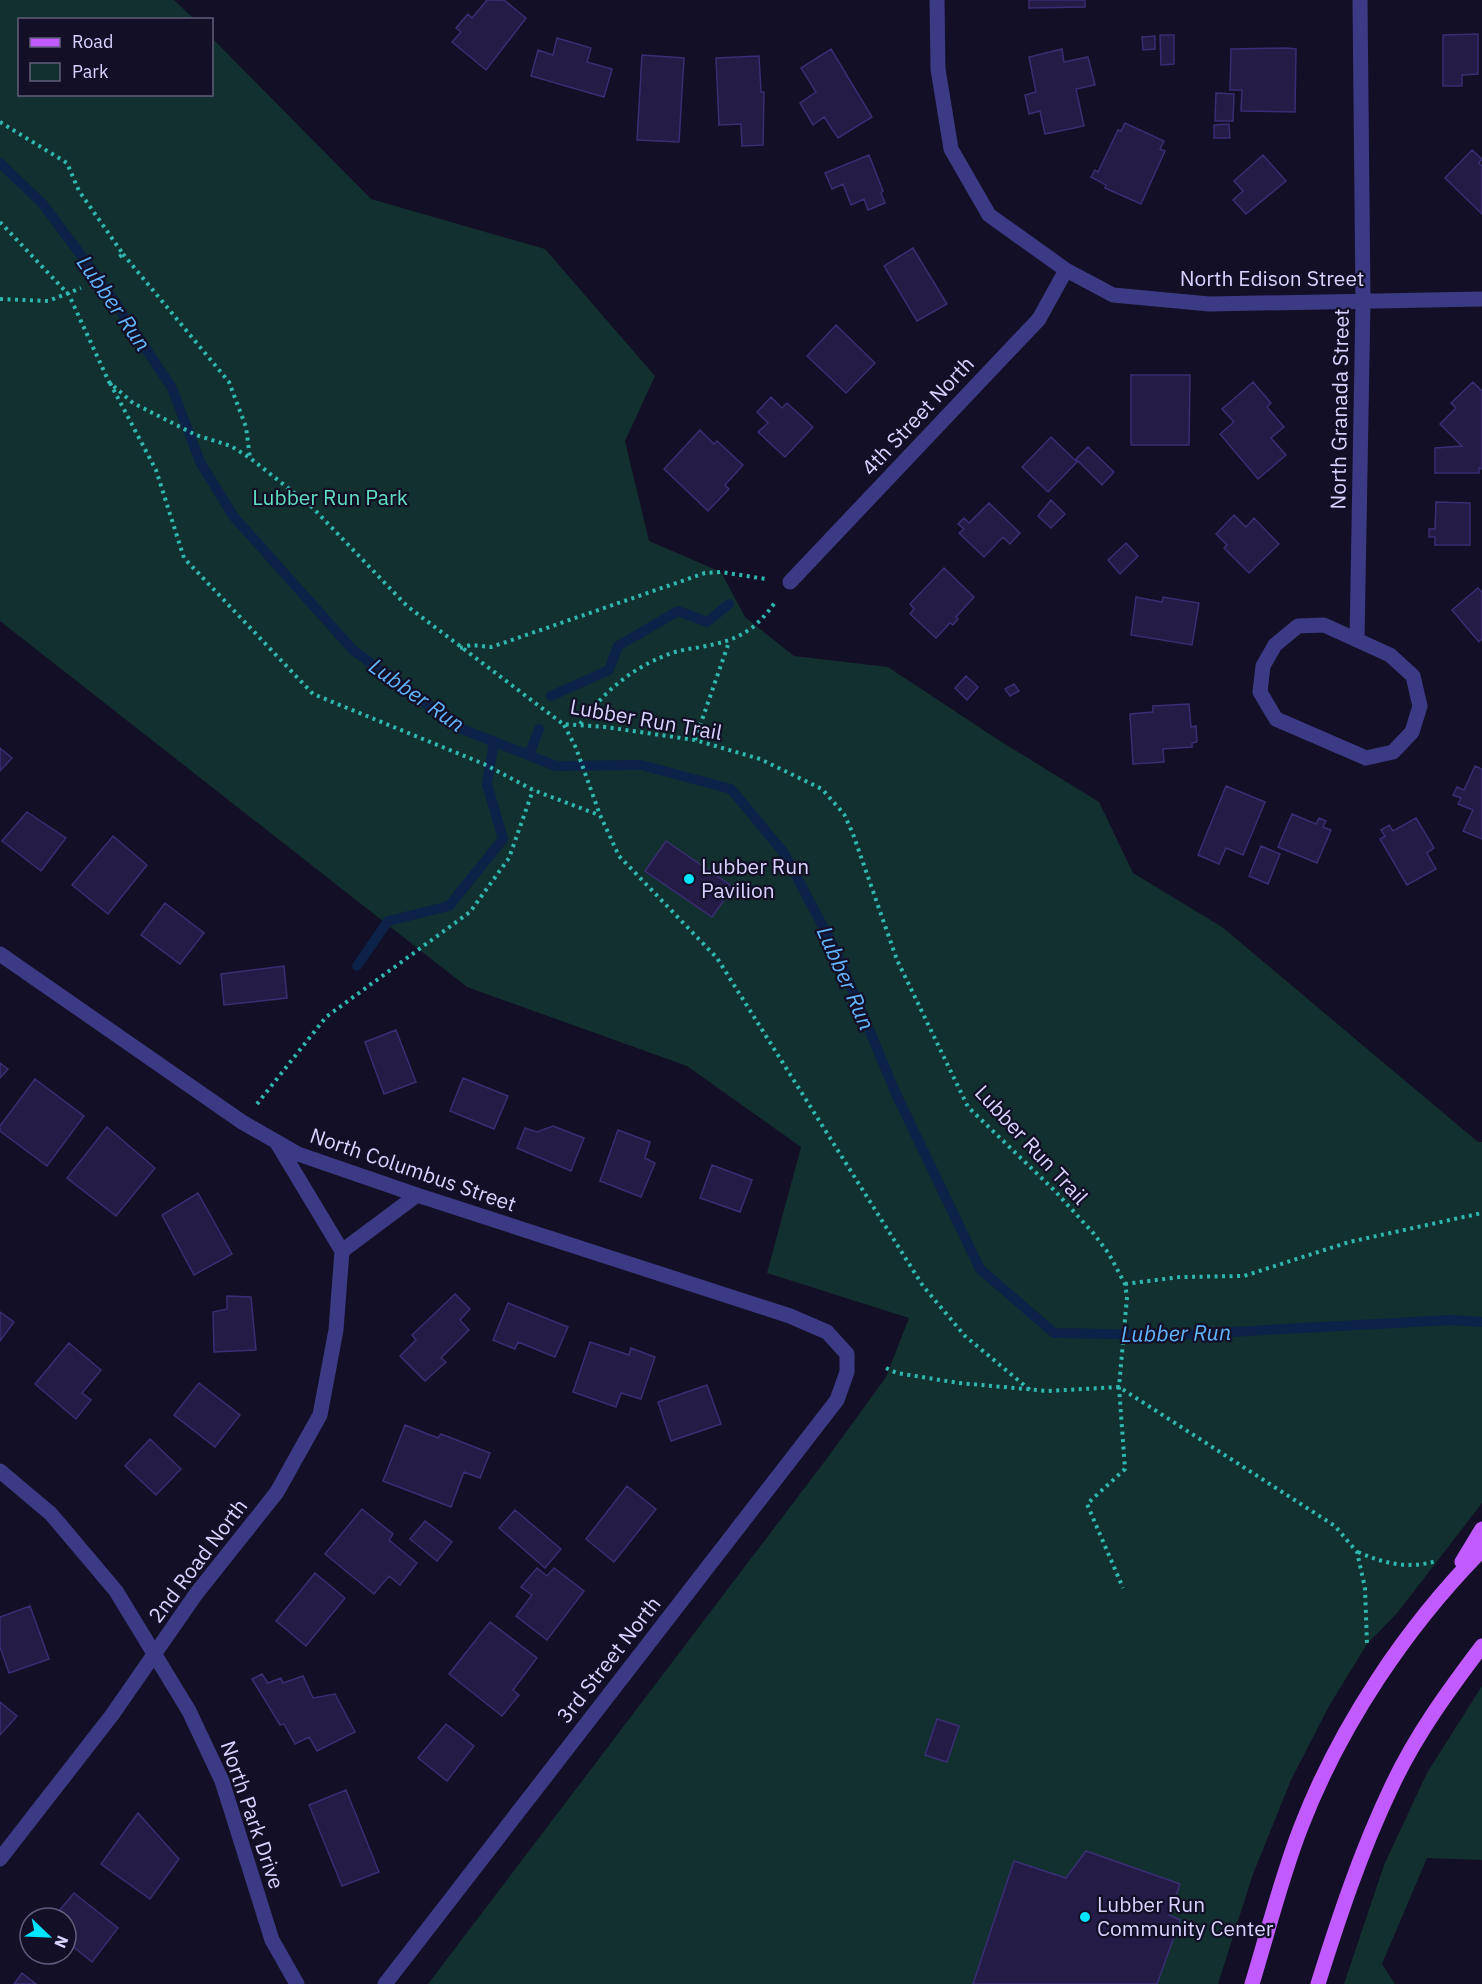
<svg xmlns="http://www.w3.org/2000/svg" width="1482" height="1984" font-family="'IBM Plex Sans',sans-serif">
  <style>
    .green { fill: #12302f }
    .lines { fill: none; stroke-linecap: round; stroke-linejoin: round }
    .stream { stroke: #0c2248; stroke-width: 10 }
    .building { fill: #241b47; stroke: #3b2d73; stroke-width: 1.5 }
    .path { stroke: #2fb8b0; stroke-width: 4; stroke-dasharray: 3 4.5; stroke-linecap: butt }
    .minor { stroke: #3d3a85; stroke-width: 15 }
    .major { stroke: #c25bff; stroke-width: 15 }
    .poi-dot { fill: #00e5ff; stroke: #130f26; stroke-width: 2 }
    .labels { text-anchor: middle; stroke-width: 4.5; stroke-linejoin: round; paint-order: stroke }
    .street-label { font-size: 21px; fill: #d9d4ff; stroke: #130f26 }
    .park-label { font-size: 21px; fill: #5fe0c0; stroke: #130f26 }
    .poi-label { font-size: 21px; fill: #d9d4ff; stroke: #130f26; text-anchor: start }
    .water-label { font-size: 22px; font-style: italic; fill: #62b6ff; stroke: #130f26 }
  </style>
  <rect width="100%" height="100%" fill="#130f26"/>
  <!-- green -->
  <path class="green" d="M 0,0 L 174,0 L 194,19 L 20,20 L 20,94 L 212,94 L 212,38 L 371,199 L 545,249 L 655,376 L 625,441 L 649,541 L 721,572 L 745,617 L 794,656 L 888,667 L 997,739 L 1099,802 L 1133,873 L 1222,927 L 1478,1142 L 1482,1142 L 1482,1503 L 1398,1612 L 1367,1644 L 1329,1706 L 1291,1780 L 1253,1874 L 1218,1984 L 428,1984 L 828,1457 L 886,1377 L 909,1318 L 767,1273 L 801,1147 L 687,1066 L 467,987 L 0,621 Z
    M 1482,1686 L 1482,1860 L 1427,1858 L 1382,1964 L 1395,1984 L 1344,1984 L 1384,1865 L 1427,1773 Z"/>
  <g class="lines">
    <!-- stream -->
    <path class="stream" d="M 0,163 L 42,203 L 104,286 L 172,388 L 200,462 L 234,517 L 353,650 L 459,728 L 556,766 L 641,765 L 731,789 L 784,853 L 836,951 L 897,1096 L 980,1269 L 1054,1333 L 1174,1335 L 1451,1320 L 1482,1322
      M 551,696 L 609,670 L 618,646 L 678,611 L 707,622 L 729,604
      M 529,755 L 539,729
      M 357,966 L 388,921 L 449,906 L 503,839 L 487,784 L 494,741"/>
  </g>
  <!-- building -->
  <path class="building" d="M 487,0 L 504,0 L 526,18 L 486,70 L 452,42 L 461,32 L 456,28 L 468,14 L 472,18 Z
    M 1029,0 L 1085,0 L 1085,7 L 1029,8 Z
    M 1478,34 L 1478,74 L 1462,75 L 1462,86 L 1443,86 L 1443,35 Z
    M 1160,35 L 1174,35 L 1174,64 L 1161,65 Z
    M 1155,36 L 1155,49 L 1143,50 L 1142,37 Z
    M 557,38 L 591,48 L 587,62 L 612,69 L 604,97 L 531,76 L 538,50 L 553,55 Z
    M 1286,48 L 1296,49 L 1295,112 L 1241,111 L 1242,90 L 1230,90 L 1231,49 Z
    M 831,49 L 872,117 L 838,138 L 824,117 L 813,125 L 800,103 L 816,92 L 801,68 Z
    M 1062,49 L 1064,62 L 1088,57 L 1095,85 L 1076,89 L 1084,126 L 1045,134 L 1040,111 L 1029,114 L 1025,95 L 1036,92 L 1029,57 Z
    M 642,55 L 684,58 L 679,142 L 637,140 Z
    M 759,56 L 761,92 L 764,92 L 763,145 L 742,146 L 741,124 L 719,125 L 716,58 Z
    M 1216,93 L 1234,94 L 1233,121 L 1215,121 Z
    M 1125,123 L 1164,141 L 1160,149 L 1165,151 L 1141,204 L 1105,188 L 1106,185 L 1091,177 L 1095,170 L 1098,172 L 1118,130 L 1121,131 Z
    M 1229,124 L 1230,138 L 1214,138 L 1214,125 Z
    M 1472,150 L 1482,159 L 1479,163 L 1482,166 L 1482,214 L 1445,178 Z
    M 869,155 L 883,191 L 881,193 L 885,203 L 868,210 L 864,199 L 851,205 L 843,184 L 832,189 L 825,173 Z
    M 1263,155 L 1286,181 L 1246,214 L 1233,200 L 1243,191 L 1234,181 Z
    M 913,248 L 947,304 L 917,321 L 884,266 Z
    M 836,325 L 875,363 L 846,393 L 807,356 Z
    M 1131,375 L 1190,375 L 1189,445 L 1131,445 Z
    M 1253,382 L 1271,403 L 1267,407 L 1284,427 L 1271,438 L 1286,455 L 1258,479 L 1220,434 L 1234,422 L 1222,409 Z
    M 1473,382 L 1482,391 L 1482,469 L 1479,468 L 1479,473 L 1435,473 L 1435,448 L 1462,446 L 1440,424 L 1456,408 L 1451,403 Z
    M 771,397 L 782,408 L 787,403 L 813,427 L 785,457 L 758,432 L 768,423 L 757,412 Z
    M 700,430 L 714,444 L 717,441 L 743,465 L 725,485 L 729,489 L 708,511 L 664,469 Z
    M 1051,437 L 1077,462 L 1048,492 L 1022,467 Z
    M 1088,447 L 1114,472 L 1102,485 L 1076,459 Z
    M 1051,500 L 1065,514 L 1051,528 L 1038,516 Z
    M 1436,502 L 1470,503 L 1470,545 L 1435,545 L 1435,537 L 1429,537 L 1429,529 L 1435,529 Z
    M 989,503 L 1020,533 L 1010,544 L 1003,537 L 984,557 L 959,533 L 964,529 L 958,524 L 964,518 L 969,523 Z
    M 1234,515 L 1246,527 L 1254,518 L 1279,544 L 1249,573 L 1224,548 L 1227,545 L 1216,534 Z
    M 1126,543 L 1138,556 L 1120,574 L 1108,560 Z
    M 944,568 L 974,597 L 956,617 L 958,619 L 953,625 L 950,623 L 936,638 L 910,614 L 914,609 L 910,604 Z
    M 1478,588 L 1482,592 L 1482,639 L 1479,642 L 1452,610 Z
    M 1136,597 L 1162,602 L 1163,597 L 1199,603 L 1192,645 L 1131,635 Z
    M 966,676 L 978,687 L 967,700 L 955,688 Z
    M 1014,684 L 1019,691 L 1010,696 L 1005,689 Z
    M 1189,704 L 1191,727 L 1196,726 L 1197,742 L 1192,743 L 1192,747 L 1163,749 L 1164,762 L 1133,764 L 1130,714 L 1153,712 L 1153,706 Z
    M 0,748 L 12,758 L 0,771 Z
    M 1475,766 L 1482,769 L 1482,839 L 1463,831 L 1473,810 L 1458,804 L 1461,798 L 1453,795 L 1457,787 L 1464,790 Z
    M 1226,786 L 1265,802 L 1243,855 L 1226,848 L 1219,864 L 1198,855 Z
    M 27,812 L 66,838 L 41,871 L 2,841 Z
    M 1292,814 L 1316,824 L 1319,818 L 1326,821 L 1323,827 L 1331,830 L 1317,863 L 1278,847 Z
    M 1416,818 L 1434,848 L 1427,853 L 1436,869 L 1407,885 L 1380,839 L 1385,836 L 1381,830 L 1389,825 L 1393,831 Z
    M 113,836 L 147,865 L 108,914 L 72,885 Z
    M 666,841 L 733,887 L 712,917 L 645,871 Z
    M 1261,846 L 1280,854 L 1268,884 L 1249,876 Z
    M 165,903 L 204,933 L 180,964 L 141,935 Z
    M 284,966 L 287,998 L 224,1005 L 221,974 Z
    M 396,1030 L 416,1082 L 384,1094 L 365,1042 Z
    M 0,1063 L 8,1069 L 0,1078 Z
    M 463,1078 L 508,1096 L 494,1129 L 450,1111 Z
    M 35,1079 L 84,1116 L 47,1166 L 0,1131 L 0,1126 Z
    M 553,1126 L 584,1138 L 571,1171 L 517,1148 L 525,1128 L 537,1132 Z
    M 107,1127 L 155,1168 L 116,1216 L 67,1178 Z
    M 618,1130 L 650,1142 L 645,1158 L 655,1163 L 641,1197 L 600,1181 Z
    M 712,1165 L 752,1180 L 740,1212 L 700,1198 Z
    M 198,1193 L 232,1254 L 194,1275 L 162,1215 Z
    M 455,1294 L 470,1309 L 460,1320 L 469,1330 L 441,1358 L 446,1362 L 425,1381 L 400,1356 L 416,1340 L 412,1335 Z
    M 227,1296 L 251,1297 L 256,1350 L 214,1352 L 213,1312 L 227,1309 Z
    M 508,1303 L 568,1327 L 555,1357 L 518,1342 L 515,1349 L 493,1340 Z
    M 0,1312 L 14,1322 L 0,1341 Z
    M 590,1342 L 629,1355 L 631,1348 L 655,1357 L 641,1399 L 621,1393 L 616,1407 L 573,1392 Z
    M 69,1343 L 101,1370 L 82,1393 L 91,1400 L 76,1419 L 35,1384 Z
    M 199,1383 L 240,1415 L 215,1447 L 174,1415 Z
    M 707,1385 L 721,1424 L 671,1441 L 658,1402 Z
    M 405,1425 L 438,1438 L 441,1434 L 490,1453 L 480,1478 L 464,1472 L 451,1507 L 383,1481 Z
    M 150,1439 L 181,1469 L 156,1495 L 125,1466 Z
    M 627,1486 L 656,1509 L 614,1562 L 586,1539 Z
    M 362,1509 L 393,1534 L 389,1540 L 417,1563 L 400,1585 L 389,1576 L 374,1594 L 325,1554 Z
    M 515,1510 L 561,1549 L 545,1568 L 499,1528 Z
    M 425,1521 L 452,1542 L 437,1561 L 410,1539 Z
    M 537,1568 L 547,1576 L 554,1568 L 584,1591 L 547,1640 L 516,1616 L 532,1595 L 521,1587 Z
    M 315,1573 L 345,1598 L 306,1646 L 276,1621 Z
    M 30,1606 L 49,1659 L 9,1673 L 0,1647 L 0,1617 Z
    M 490,1622 L 537,1658 L 513,1690 L 519,1695 L 502,1716 L 449,1674 Z
    M 262,1674 L 268,1683 L 281,1678 L 283,1683 L 303,1676 L 313,1698 L 335,1694 L 355,1732 L 317,1751 L 309,1737 L 295,1744 L 284,1724 L 280,1725 L 252,1679 Z
    M 0,1702 L 17,1716 L 0,1735 Z
    M 937,1719 L 959,1726 L 947,1762 L 925,1755 Z
    M 446,1724 L 474,1746 L 447,1781 L 418,1758 Z
    M 346,1790 L 379,1872 L 342,1886 L 309,1805 Z
    M 138,1813 L 179,1859 L 150,1899 L 101,1864 Z
    M 1086,1851 L 1180,1884 L 1169,1915 L 1180,1920 L 1157,1984 L 973,1984 L 1014,1861 L 1066,1878 Z
    M 74,1893 L 118,1928 L 92,1962 L 66,1941 L 66,1918 L 53,1918 Z
    M 22,1973 L 36,1984 L 14,1984 Z"/>
  <g class="lines">
    <!-- path -->
    <path class="path" d="M 0,122 L 67,163 L 79,191 L 123,254 L 118,258
      M 0,222 L 69,295 L 109,382 L 133,403 L 196,435 L 231,446 L 250,458 L 311,506 L 407,606 L 563,724 L 605,727 L 695,740 L 760,759 L 822,789 L 844,814 L 853,834 L 897,960 L 968,1107 L 1055,1191 L 1094,1234 L 1109,1254 L 1125,1284 L 1127,1297 L 1119,1387 L 1125,1469 L 1087,1504 L 1123,1588
      M 123,254 L 229,382 L 246,427 L 250,458
      M 0,299 L 48,301 L 81,288
      M 110,383 L 156,470 L 184,558 L 313,694 L 484,764 L 533,790 L 599,815
      M 460,648 L 471,645 L 491,647 L 509,641 L 705,573 L 721,572 L 766,579
      M 580,724 C 605,691 630,669 669,654 C 679,650 690,649 701,647 C 738,640 754,632 776,601
      M 564,725 L 576,748 L 600,815 L 619,856 L 717,958 L 923,1286 L 965,1336 L 1030,1390
      M 695,740 L 729,642
      M 257,1104 L 326,1017 L 470,912 L 509,858 L 533,790
      M 1125,1284 L 1180,1277 L 1244,1276 L 1349,1242 L 1482,1213
      M 886,1368 L 897,1373 L 959,1383 L 1048,1391 L 1119,1387 L 1335,1526 L 1357,1552 L 1365,1588 L 1367,1644
      M 1358,1552 C 1385,1564 1408,1569 1437,1561"/>
    <!-- minor -->
    <path class="minor" d="M 937,0 L 938,69 L 951,149 L 989,215 L 1066,270 L 1113,295 L 1209,304 L 1482,299
      M 790,582 L 1039,319 L 1066,270
      M 1324,625 L 1390,655 L 1413,676 L 1420,706 L 1412,732 L 1393,752 L 1366,758 L 1276,719 L 1260,692 L 1263,666 L 1275,645 L 1298,626 Z
      M 1357,640 L 1363,301 L 1360,0
      M 0,954 L 242,1122 L 298,1154 L 417,1195 L 790,1316 L 827,1332 L 847,1354 L 847,1372 L 837,1400 L 385,1984
      M 342,1251 L 417,1195
      M 0,1471 L 51,1514 L 116,1591 L 189,1711 L 222,1781 L 272,1940 L 297,1984
      M 0,1859 L 112,1715 L 196,1594 L 277,1492 L 320,1415 L 336,1330 L 342,1251 L 277,1143"/>
    <!-- major -->
    <path class="major" d="M 1462,1562 L 1482,1529
      M 1252,1984 C 1268,1932 1281,1878 1301,1827 C 1340,1726 1406,1627 1482,1550
      M 1318,1984 C 1339,1917 1361,1851 1391,1788 C 1415,1736 1448,1691 1482,1646"/>
  </g>
  <!-- markers -->
  <g class="poi-dot">
    <circle cx="689" cy="879" r="6"/>
    <circle cx="1085" cy="1917" r="6"/>
  </g>
  <g class="labels">
    <!-- street labels -->
    <g class="street-label">
      <text x="1272" y="286">North Edison Street</text>
      <text transform="translate(1340 409) rotate(-89)" y="7">North Granada Street</text>
      <text transform="translate(918 416) rotate(-47)" y="7">4th Street North</text>
      <text transform="translate(646 720) rotate(10)" y="7">Lubber Run Trail</text>
      <text transform="translate(1031 1145) rotate(47)" y="7">Lubber Run Trail</text>
      <text transform="translate(413 1170) rotate(19)" y="7">North Columbus Street</text>
      <text transform="translate(198 1561) rotate(-53)" y="7">2nd Road North</text>
      <text transform="translate(609 1660) rotate(-52)" y="7">3rd Street North</text>
      <text transform="translate(252 1815) rotate(71)" y="7">North Park Drive</text>
    </g>
    <!-- park labels -->
    <g class="park-label">
      <text x="330" y="505">Lubber Run Park</text>
    </g>
    <!-- poi labels -->
    <g class="poi-label">
      <text x="701" y="874">Lubber Run<tspan x="701" dy="24">Pavilion</tspan></text>
      <text x="1097" y="1912">Lubber Run<tspan x="1097" dy="24">Community Center</tspan></text>
    </g>
    <!-- water labels -->
    <g class="water-label">
      <text transform="translate(114 303) rotate(55)" y="8">Lubber Run</text>
      <text transform="translate(417 695) rotate(35)" y="8">Lubber Run</text>
      <text transform="translate(846 978) rotate(66)" y="8">Lubber Run</text>
      <text transform="translate(1176 1333) rotate(-1)" y="8">Lubber Run</text>
    </g>
  </g>
  <!-- legend -->
  <rect x="18" y="18" width="195" height="78" fill="#130f26" stroke="#625e7d" stroke-width="1.5"/>
  <rect x="30" y="38" width="30" height="9" fill="#c25bff" stroke="#625e7d" stroke-width="1.5"/>
  <text x="72" y="48" font-size="18" fill="#d9d4ff">Road</text>
  <rect x="30" y="63" width="30" height="18" fill="#12302f" stroke="#625e7d" stroke-width="1.5"/>
  <text x="72" y="78" font-size="18" fill="#d9d4ff">Park</text>
  <!-- north arrow -->
  <g transform="translate(48 1936) rotate(113)"><circle r="28" fill="#130f26" stroke="#625e7d" stroke-width="1.5"/>
  <path d="M0-4.5L10 22L0 15L-10 22Z" fill="#00e5ff"/>
  <text y="-9" font-size="16" font-weight="bold" text-anchor="middle" fill="#d9d4ff">N</text>
  </g>
</svg>
